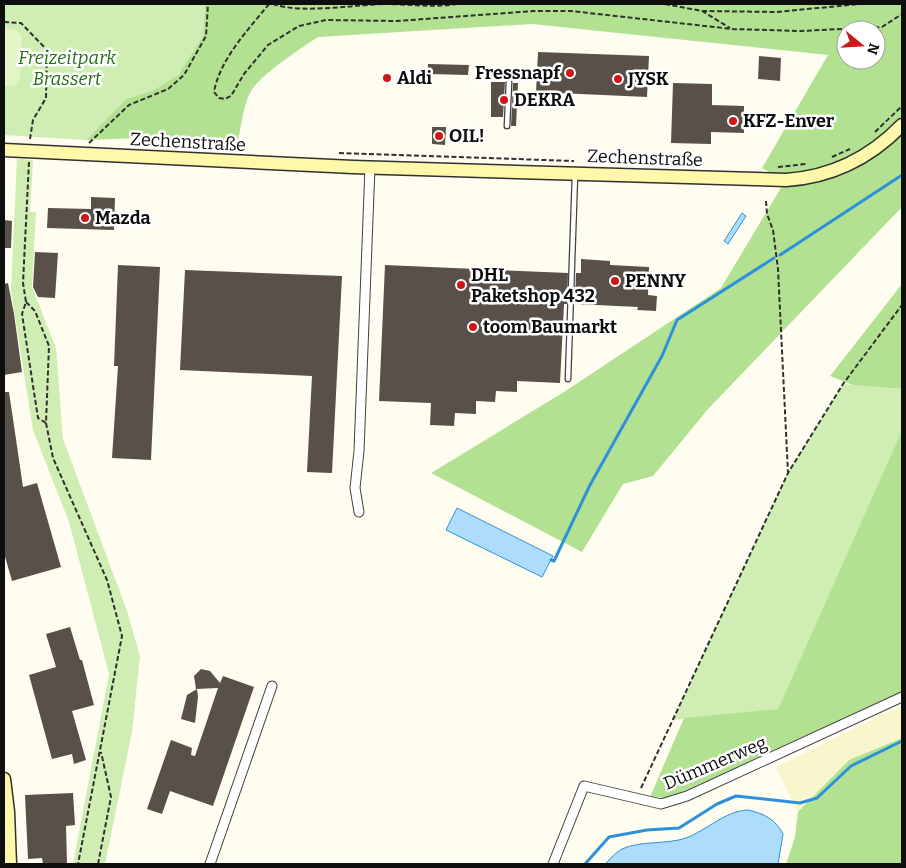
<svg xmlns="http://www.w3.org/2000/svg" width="906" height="868" font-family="Bitter,serif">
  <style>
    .farmland { fill: #f8f6cc }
    .green { fill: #d0eeb4 }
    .forest { fill: #b3e192; fill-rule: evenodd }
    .pitch { fill: #e3f4c7 }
    .water { fill: #aeddfc; stroke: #2e90db }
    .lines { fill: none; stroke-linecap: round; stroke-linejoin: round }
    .stream { stroke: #2e90db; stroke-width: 3 }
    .building { fill: #585049 }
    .lane-casing { stroke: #414141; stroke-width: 7 }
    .street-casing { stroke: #414141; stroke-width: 11 }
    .secondary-casing { stroke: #303030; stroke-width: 15 }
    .path { stroke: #303030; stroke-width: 2; stroke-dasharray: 5 2.5; stroke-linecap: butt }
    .lane { stroke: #fff; stroke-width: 4.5 }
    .street { stroke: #fff; stroke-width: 9 }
    .secondary { stroke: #fff8ab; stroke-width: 12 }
    .poi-dot { fill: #cd171a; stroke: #fff; stroke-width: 2 }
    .labels { text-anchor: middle; stroke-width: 5; stroke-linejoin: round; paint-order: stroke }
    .park-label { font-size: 18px; font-style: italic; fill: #266d17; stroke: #fff }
    .poi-label { font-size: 18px; font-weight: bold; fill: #0e0e0e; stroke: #fff; text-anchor: start }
    .street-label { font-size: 18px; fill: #0e0e0e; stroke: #fff }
  </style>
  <rect width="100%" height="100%" fill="#fffcf0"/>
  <!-- farmland -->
  <path class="farmland" d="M 902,705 L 902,738 L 849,760 L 798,812 L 776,767 Z"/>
  <!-- green -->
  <path class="green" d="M 4,4 L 205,4 L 203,36 L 178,75 L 154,90 L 126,99 L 86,140 L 4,135 Z
    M 17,159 L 33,160 L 30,212 L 36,212 L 32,287 L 56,348 L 63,439 L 127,611 L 140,656 L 132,732 L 105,864 L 73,864 L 109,674 L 69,522 L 33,430 L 11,291 Z
    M 843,384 L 902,389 L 902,430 L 778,709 L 673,720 L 788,473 Z"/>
  <!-- forest -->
  <path class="forest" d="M 205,4 L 902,4 L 902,207 L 708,409 L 653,476 L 623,484 L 582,552 L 431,473 L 564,392 L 721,288 L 785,181 L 762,168 L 828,55 L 532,24 L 318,37 C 301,48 265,72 253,88 C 244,100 241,127 238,141 L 165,137 L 86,140 L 126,99 L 154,90 L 178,75 L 203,36 ZM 846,30 L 876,30 L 876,60 L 846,60 Z
    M 902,284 L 902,389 L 853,385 L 830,376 Z
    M 902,430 L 902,692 L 680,793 L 665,798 L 650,797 L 684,718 L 778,709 Z
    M 902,738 L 902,864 L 786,864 L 795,837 L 798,812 L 849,760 Z"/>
  <!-- pitch -->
  <path class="pitch" d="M 4,29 L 14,29 L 22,36 L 20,80 L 14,86 L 4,86 Z"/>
  <!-- water -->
  <path class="water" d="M 742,213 L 746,216 L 728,244 L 724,241 Z
    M 457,508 L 553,556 L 542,577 L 446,530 Z
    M 748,810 C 765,814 775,819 783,834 L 778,864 L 605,864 C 610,859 616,852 622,849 C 642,840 665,845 686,838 C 707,830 725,811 748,810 Z"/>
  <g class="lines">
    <!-- stream -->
    <path class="stream" d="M 780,255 L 902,175
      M 551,560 L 554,561 L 590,485 L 662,356 L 677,320 L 774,258
      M 585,864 L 609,837 L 647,830 L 679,828 L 717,804 L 736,796 L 800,803 L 817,798 L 851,766 L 902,741"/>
  </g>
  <!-- building -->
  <path class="building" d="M 538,52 L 649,56 L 647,97 L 536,92 Z
    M 759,56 L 781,58 L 780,81 L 758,79 Z
    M 428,64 L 469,65 L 468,75 L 428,74 Z
    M 491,82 L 505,82 L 503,117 L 491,117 Z
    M 513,83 L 518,83 L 516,126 L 511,126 Z
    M 673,83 L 712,84 L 712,105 L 744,106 L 744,133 L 711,132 L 711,144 L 671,143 Z
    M 432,127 L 446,127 L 445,145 L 432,144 Z
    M 91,197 L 115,198 L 114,230 L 47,228 L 48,208 L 91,209 Z
    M 4,220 L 12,221 L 11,248 L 4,248 Z
    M 35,252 L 58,253 L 55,298 L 38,297 L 33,287 Z
    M 581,259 L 610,261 L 610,265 L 649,267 L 648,295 L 657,296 L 656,311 L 637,310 L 638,307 L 575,304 L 576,273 L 581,273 Z
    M 118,265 L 160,267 L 151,460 L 112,458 L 118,366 L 114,366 Z
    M 385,265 L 568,273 L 567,304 L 564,304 L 560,383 L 517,381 L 517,392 L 496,391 L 495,402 L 476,401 L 476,414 L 455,413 L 454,426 L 430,425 L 431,403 L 379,401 Z
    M 185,270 L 342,276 L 332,473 L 307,472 L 312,376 L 180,370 Z
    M 8,283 L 14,314 L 22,372 L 4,375 L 4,284 Z
    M 4,392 L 9,392 L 23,487 L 37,483 L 61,567 L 12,581 L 4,553 Z
    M 70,627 L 80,660 L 82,660 L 94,705 L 72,711 L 86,760 L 74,764 L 72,754 L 52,759 L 29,675 L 56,667 L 46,634 Z
    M 201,669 L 210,671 L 220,683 L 223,676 L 254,687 L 213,806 L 170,791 L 162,814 L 147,809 L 171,740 L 192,748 L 191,755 L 195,756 L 218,688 L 196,689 L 194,676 Z
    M 197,689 L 198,697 L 195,723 L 181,719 L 187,695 Z
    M 73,793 L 75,825 L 66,826 L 67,864 L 43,864 L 42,858 L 28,859 L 25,795 Z"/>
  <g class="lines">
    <!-- lane casing -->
    <g class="lane-casing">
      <path id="lane" d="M 507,126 L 509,82
        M 568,379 L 575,175"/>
    </g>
    <!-- street casing -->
    <g class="street-casing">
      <path id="street" d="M 359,512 L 355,488 L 359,451 L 370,167
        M 210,864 L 272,686
        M 553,864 L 584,786 L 661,804 L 687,796 L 902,697"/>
    </g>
    <!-- secondary casing -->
    <g class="secondary-casing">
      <path id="secondary" d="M 4,150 L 353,167 L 786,180 C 832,177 870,158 902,125
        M 4,779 L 8,812 L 10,864"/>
    </g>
    <!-- path -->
    <path class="path" d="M 269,4 C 248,30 220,59 214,92 L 219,98 L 225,99 L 231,96 L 244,74 L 268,45 L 299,26 L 326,20 L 397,21 L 534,11 L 571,11 L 732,29 L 801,31 L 882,27 L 902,14
      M 273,4 C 301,14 353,5 384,4 C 409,4 434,8 457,4
      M 665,4 L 702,11 L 730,28
      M 702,11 L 777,12 L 859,4
      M 4,22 L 21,23 L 47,50 L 46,98 L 33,120 L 30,139
      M 875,132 L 902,106
      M 89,143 L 129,105 L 168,89 L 184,75 L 206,36 L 208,4
      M 339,153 L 574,161
      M 832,157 L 850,149
      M 29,162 L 23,283 L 26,302 L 22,314 L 38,418 L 46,423
      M 778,167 L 806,164
      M 766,201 L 767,214 L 773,230 L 778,269 L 788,473
      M 26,302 L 35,311 L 49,346 L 46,423 L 53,458 L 107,580 L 122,636 L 78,864
      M 641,788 L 788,473 L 843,384 L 902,305
      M 98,864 L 111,797 L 101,752"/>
    <!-- lane -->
    <use href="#lane" class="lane"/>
    <!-- street -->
    <use href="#street" class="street"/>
    <!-- secondary -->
    <use href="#secondary" class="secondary"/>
  </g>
  <!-- markers -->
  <g class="poi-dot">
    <circle cx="570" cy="73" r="5"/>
    <circle cx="387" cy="78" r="5"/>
    <circle cx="618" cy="79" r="5"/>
    <circle cx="504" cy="100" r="5"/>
    <circle cx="733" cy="121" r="5"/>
    <circle cx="439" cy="136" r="5"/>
    <circle cx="85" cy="218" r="5"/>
    <circle cx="615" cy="281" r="5"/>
    <circle cx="461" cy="285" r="5"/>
    <circle cx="473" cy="327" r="5"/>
  </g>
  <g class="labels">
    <!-- park labels -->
    <g class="park-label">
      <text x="67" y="64">Freizeitpark<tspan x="67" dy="21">Brassert</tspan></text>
    </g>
    <!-- poi labels -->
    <g class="poi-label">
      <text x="560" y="79" text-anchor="end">Fressnapf</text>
      <text x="397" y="84">Aldi</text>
      <text x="628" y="85">JYSK</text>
      <text x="514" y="106">DEKRA</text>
      <text x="743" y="127">KFZ-Enver</text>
      <text x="449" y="142">OIL!</text>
      <text x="95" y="224">Mazda</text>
      <text x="471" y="281">DHL<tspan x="471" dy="21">Paketshop 432</tspan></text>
      <text x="625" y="287">PENNY</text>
      <text x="483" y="333">toom Baumarkt</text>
    </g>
    <!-- street labels -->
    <g class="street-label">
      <text transform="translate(188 142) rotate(3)" y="6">Zechenstraße</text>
      <text transform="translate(645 158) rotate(2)" y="6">Zechenstraße</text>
      <text transform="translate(715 763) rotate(-23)" y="6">Dümmerweg</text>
    </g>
  </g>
  <!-- border -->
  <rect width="906" height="868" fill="none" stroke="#0e0e0e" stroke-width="10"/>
  <!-- north arrow -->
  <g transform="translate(861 45) rotate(108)"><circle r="24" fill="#ffffff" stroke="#9f9f9f"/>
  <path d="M0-4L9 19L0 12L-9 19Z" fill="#cd171a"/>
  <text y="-8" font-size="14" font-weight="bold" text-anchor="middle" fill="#0e0e0e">N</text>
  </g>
</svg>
